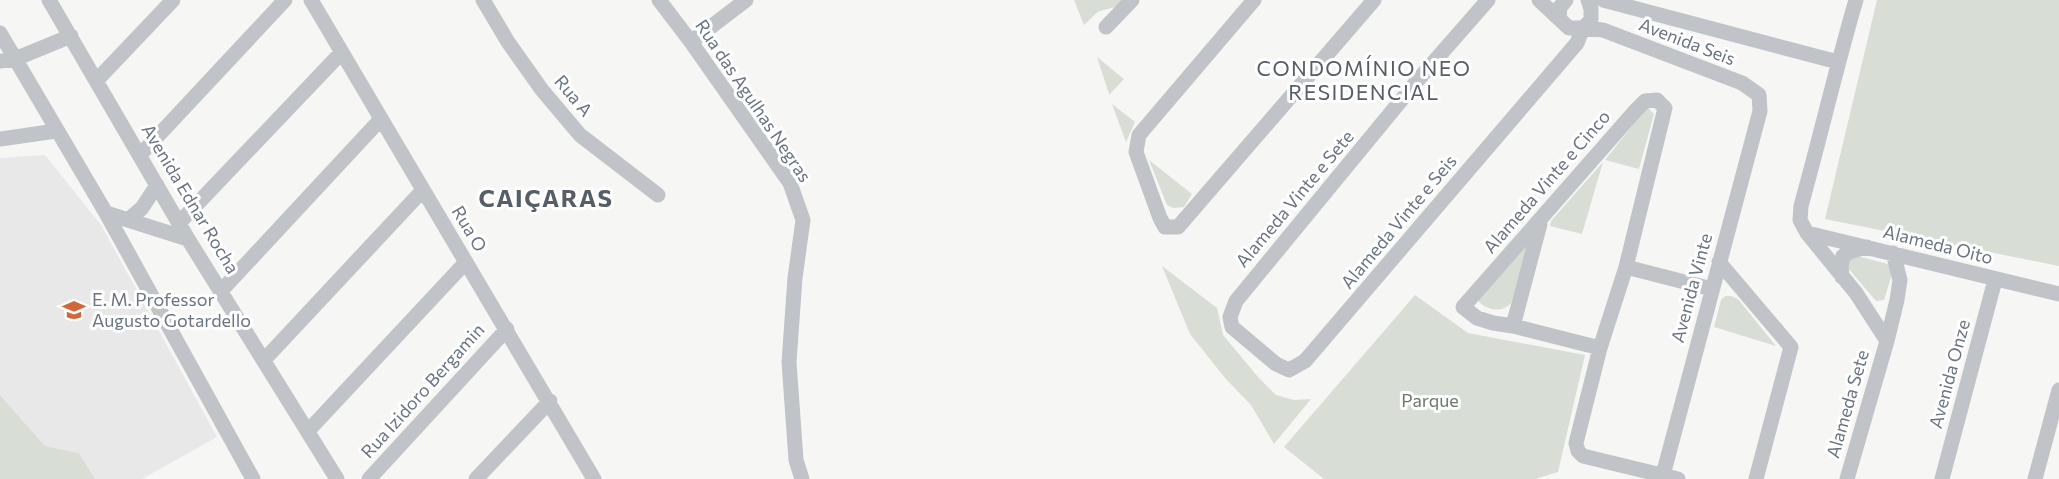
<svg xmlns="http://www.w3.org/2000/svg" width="2059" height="479" font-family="Commissioner,sans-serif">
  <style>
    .built { fill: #e7e8e7 }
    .green { fill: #d8ddd5 }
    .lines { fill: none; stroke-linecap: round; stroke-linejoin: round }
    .minor { stroke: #c0c3c7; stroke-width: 15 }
    .labels { text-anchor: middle; stroke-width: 6; stroke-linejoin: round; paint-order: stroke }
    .street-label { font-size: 18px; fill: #697582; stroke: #fff }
    .poi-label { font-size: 18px; fill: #697582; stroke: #fff; text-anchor: start }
    .park-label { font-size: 18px; fill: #697a67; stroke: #fff }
    .quarter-label { font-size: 21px; letter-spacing: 1.5px; fill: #565e68; stroke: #fff }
    .district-label { font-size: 24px; font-weight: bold; letter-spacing: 1.5px; fill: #565e68; stroke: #fff }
  </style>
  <rect width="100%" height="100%" fill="#f6f7f4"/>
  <!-- built -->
  <path class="built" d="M 45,155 L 101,225 L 217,437 L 142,479 L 95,479 L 79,453 L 45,446 L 0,395 L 0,158 Z"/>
  <!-- green -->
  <path class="green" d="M 1074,0 L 1123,0 C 1116,9 1110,8 1100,11 C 1095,13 1089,21 1084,25 Z
    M 1877,0 L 2059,0 L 2059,266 L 1825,219 Z
    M 1097,57 L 1124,79 L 1109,95 L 1109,94 Z
    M 1112,104 L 1135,122 L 1126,142 Z
    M 1648,108 L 1654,114 L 1639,169 L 1605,160 L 1644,111 Z
    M 1149,160 L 1192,194 L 1184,207 L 1173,208 L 1167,205 Z
    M 1603,162 L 1582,234 L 1550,226 L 1551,221 Z
    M 1525,245 L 1527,247 L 1511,303 C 1502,313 1488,311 1478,301 L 1479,297 Z
    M 1857,256 L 1888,264 L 1892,274 L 1884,300 L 1876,301 L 1848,268 L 1847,259 Z
    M 1162,266 L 1217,308 L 1223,335 L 1258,377 L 1276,395 L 1294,400 L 1311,399 L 1274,444 L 1251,405 L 1225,378 L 1190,334 Z
    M 1415,295 L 1468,333 L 1585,355 L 1558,472 L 1535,479 L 1324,479 L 1284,447 Z
    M 1725,296 L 1731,296 L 1738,299 L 1776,346 L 1714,327 L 1721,300 Z
    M 0,395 L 45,446 L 79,453 L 95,479 L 0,479 Z"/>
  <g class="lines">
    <!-- minor -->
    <path class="minor" d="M 49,0 L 188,239 L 337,479
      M 311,0 L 594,479
      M 483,0 L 508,42 L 542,90 L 580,135 L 658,195
      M 659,0 L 691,42 L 790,183 L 803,220 L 795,278 L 789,362 L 796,460 L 802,479
      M 1254,0 L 1139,135 L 1136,152 L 1160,218 L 1165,227 L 1178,227 L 1374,0
      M 1488,0 L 1417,81 L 1236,301 L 1230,317 L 1232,327 L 1276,364 L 1289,370 L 1305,361 L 1577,43 L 1583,28 L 1603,30 L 1742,83 L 1759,95 L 1760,111 L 1663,475
      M 1539,0 L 1569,28 L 1583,28 L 1591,20 L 1591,9 L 1588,0
      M 1603,0 L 1838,62
      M 1856,0 C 1836,68 1820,138 1801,206 L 1800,220 L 1807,233 L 1856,293 L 1887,341
      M 1559,18 L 1560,7 L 1566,0
      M 1106,27 L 1132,0
      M 0,33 L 106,213 L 253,479
      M 691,42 L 746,0
      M 0,61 L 15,59 L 71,36
      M 97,80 L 173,0
      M 0,139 L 56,131
      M 140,155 L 285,0
      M 106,213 L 188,239
      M 128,220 L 142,208 L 157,185
      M 179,223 L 341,53
      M 1807,233 L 2059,294
      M 1719,262 L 1791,347 L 1756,479
      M 1626,267 L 1712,289
      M 1842,277 L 1841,266 L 1843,256 L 1852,251 L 1867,247
      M 221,291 L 380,120
      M 1513,326 L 1540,224
      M 1600,348 L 1513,326 L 1493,323 L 1477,318 L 1463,307 L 1636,110 L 1645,101 L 1657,100 L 1665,108 L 1626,267 L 1600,348 L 1576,443 L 1578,451 L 1583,456 L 1678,479
      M 264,360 L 423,190
      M 308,431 L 466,262
      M 369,479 L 507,329
      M 476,479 L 550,401
      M 1847,479 L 1887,341 L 1897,300 L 1900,280 L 1893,253
      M 1942,479 L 1995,280
      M 2035,479 L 2059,390"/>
  </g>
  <!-- icons -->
  <defs>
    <g id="school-bare" transform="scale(1.8)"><path d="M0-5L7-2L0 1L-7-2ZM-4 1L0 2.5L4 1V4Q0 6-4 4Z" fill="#d16839" stroke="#fff" stroke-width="2.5" paint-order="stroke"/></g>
  </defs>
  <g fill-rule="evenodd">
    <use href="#school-bare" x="74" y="310"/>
  </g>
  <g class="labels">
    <!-- street labels -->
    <g class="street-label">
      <text transform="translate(1687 42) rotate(21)" y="6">Avenida Seis</text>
      <text transform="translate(573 96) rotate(50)" y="6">Rua A</text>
      <text transform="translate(753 101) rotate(56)" y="6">Rua das Agulhas Negras</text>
      <text transform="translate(1547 182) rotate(-49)" y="6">Alameda Vinte e Cinco</text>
      <text transform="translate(190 199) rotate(59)" y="6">Avenida Ednar Rocha</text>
      <text transform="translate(1295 199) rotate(-50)" y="6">Alameda Vinte e Sete</text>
      <text transform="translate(1399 222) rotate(-50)" y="6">Alameda Vinte e Seis</text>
      <text transform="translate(469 229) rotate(59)" y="6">Rua O</text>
      <text transform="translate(1938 245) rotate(14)" y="6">Alameda Oito</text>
      <text transform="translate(1692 288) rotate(-75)" y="6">Avenida Vinte</text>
      <text transform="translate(1950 374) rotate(-75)" y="6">Avenida Onze</text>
      <text transform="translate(423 391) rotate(-48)" y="6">Rua Izidoro Bergamin</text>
      <text transform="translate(1848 404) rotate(-74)" y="6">Alameda Sete</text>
    </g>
    <!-- poi labels -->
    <g class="poi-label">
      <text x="92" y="306">E. M. Professor<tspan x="92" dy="21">Augusto Gotardello</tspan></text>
    </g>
    <!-- park labels -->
    <g class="park-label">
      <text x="1430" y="407">Parque</text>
    </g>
    <!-- quarter labels -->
    <g class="quarter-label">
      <text x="1364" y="76">CONDOMÍNIO NEO<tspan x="1364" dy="24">RESIDENCIAL</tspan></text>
    </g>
    <!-- district labels -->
    <g class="district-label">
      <text x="546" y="207">CAIÇARAS</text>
    </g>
  </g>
</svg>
